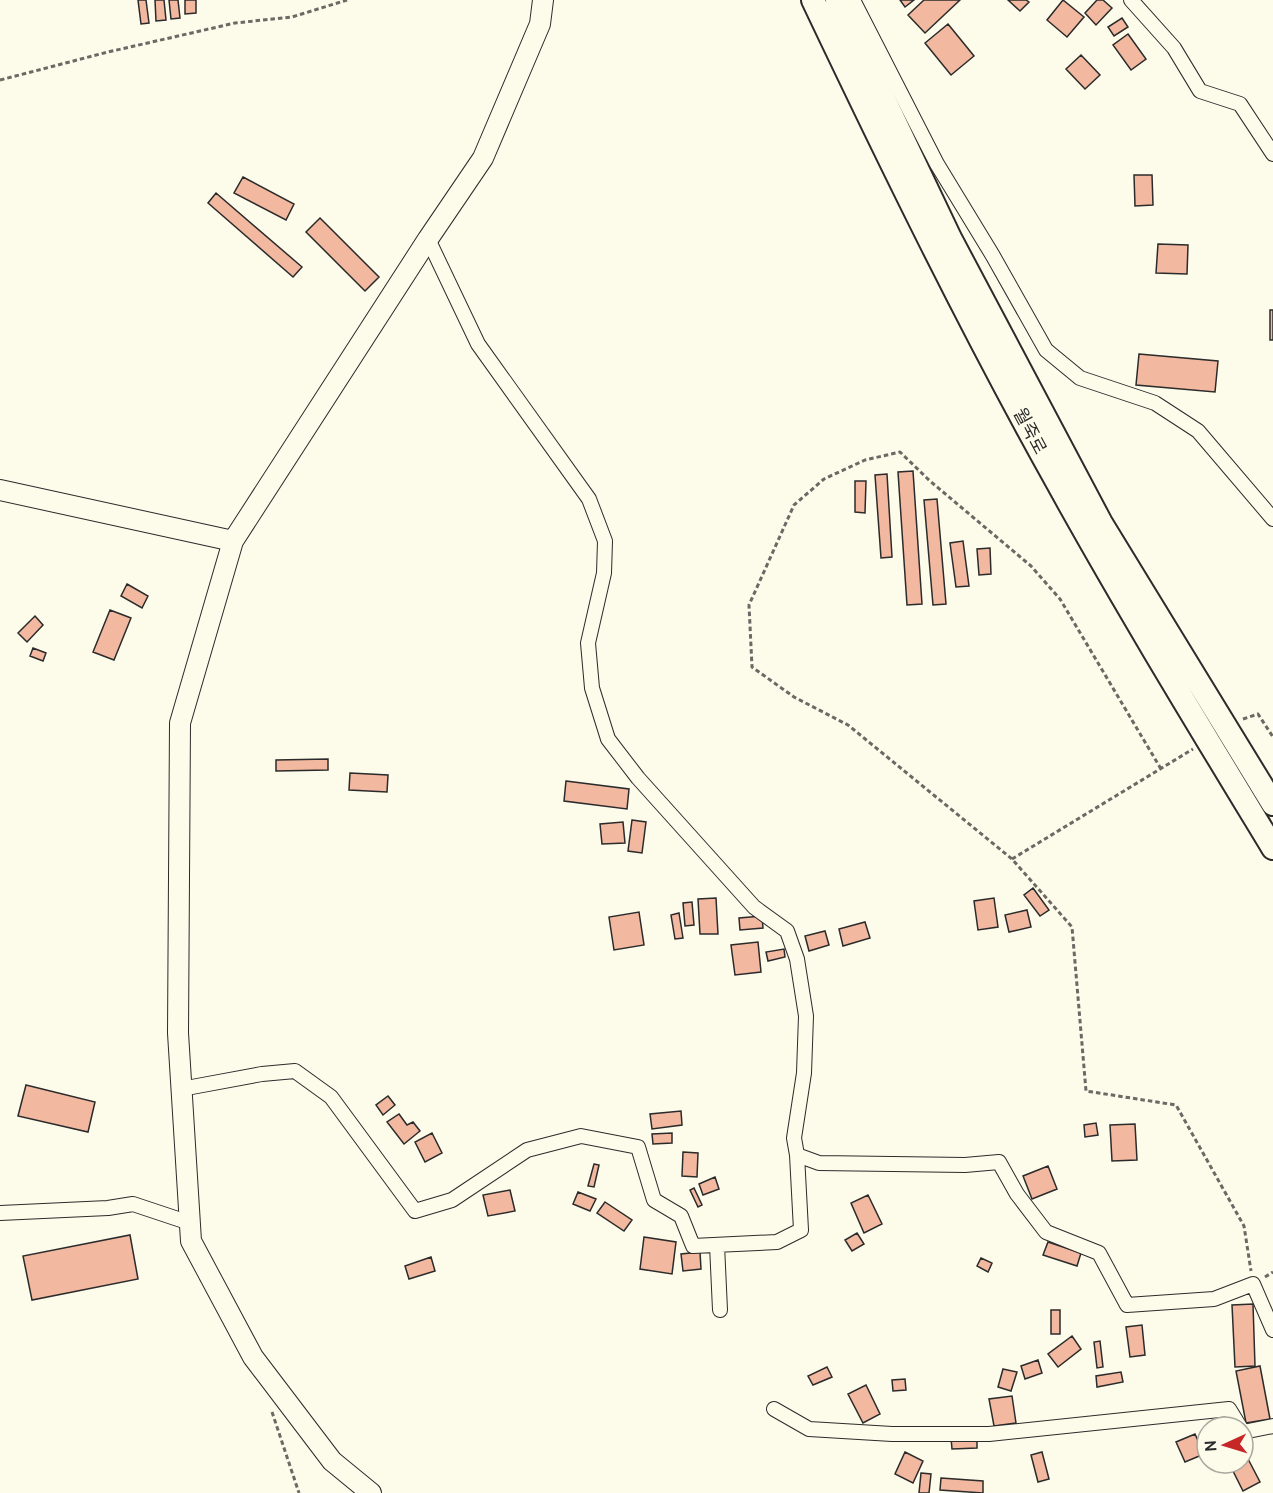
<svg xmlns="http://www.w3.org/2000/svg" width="1273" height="1493" font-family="Cabin,'Noto Sans KR',sans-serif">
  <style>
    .building { fill: #f2b8a0; stroke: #2b2b2b; stroke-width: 1.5 }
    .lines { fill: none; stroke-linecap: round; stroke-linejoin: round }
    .street-casing { stroke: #2b2b2b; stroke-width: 16 }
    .secondary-casing { stroke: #2b2b2b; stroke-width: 22 }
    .primary-casing { stroke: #2b2b2b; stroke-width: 26 }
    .path { stroke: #6a6964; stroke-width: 3; stroke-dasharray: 4.5 3; stroke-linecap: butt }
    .street { stroke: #fdfbea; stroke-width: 14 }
    .secondary { stroke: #fdfbea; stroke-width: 20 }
    .primary { stroke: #fdfbea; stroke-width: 22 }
    .labels { text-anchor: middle; stroke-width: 4.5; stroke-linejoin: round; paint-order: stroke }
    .street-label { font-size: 18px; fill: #2b2b2b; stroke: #fdfbea }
  </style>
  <rect width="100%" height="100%" fill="#fdfbea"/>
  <!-- building -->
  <path class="building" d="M 138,0 L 146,0 L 149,23 L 141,24 Z
    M 155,0 L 164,0 L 166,20 L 156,21 Z
    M 169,0 L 178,0 L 180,18 L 171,19 Z
    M 185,0 L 196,0 L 196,13 L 185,14 Z
    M 900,0 L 914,0 L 905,7 Z
    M 924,0 L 960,0 L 925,33 L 908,15 Z
    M 1008,0 L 1026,0 L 1029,2 L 1020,11 Z
    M 1063,0 L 1084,17 L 1067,37 L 1047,20 Z
    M 1097,0 L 1103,0 L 1112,8 L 1096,25 L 1085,13 Z
    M 1122,18 L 1128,27 L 1114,36 L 1108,27 Z
    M 948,24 L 974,56 L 951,75 L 925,43 Z
    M 1128,34 L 1146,59 L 1131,70 L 1113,45 Z
    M 1081,55 L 1100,75 L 1085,89 L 1066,69 Z
    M 1134,175 L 1152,175 L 1153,205 L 1135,206 Z
    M 243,177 L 294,204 L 286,220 L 234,193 Z
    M 216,193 L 302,267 L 293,277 L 208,203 Z
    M 320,218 L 379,277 L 365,291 L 306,232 Z
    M 1158,244 L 1188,245 L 1187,274 L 1156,273 Z
    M 1270,310 L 1273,310 L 1273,340 L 1270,340 Z
    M 1139,354 L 1218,361 L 1215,392 L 1136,385 Z
    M 913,471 L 922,604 L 907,605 L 898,472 Z
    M 887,474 L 892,557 L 881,558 L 875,475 Z
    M 855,481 L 866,481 L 865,513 L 855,512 Z
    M 937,499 L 946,604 L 933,605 L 924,500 Z
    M 963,541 L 969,586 L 956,587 L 950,543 Z
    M 990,548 L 991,574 L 979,575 L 977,549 Z
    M 127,584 L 148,596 L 142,608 L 121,596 Z
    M 110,610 L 131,618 L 114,660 L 93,652 Z
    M 35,616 L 43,625 L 27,642 L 18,633 Z
    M 33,648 L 46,653 L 43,661 L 30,656 Z
    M 328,759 L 328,770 L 276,771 L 276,760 Z
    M 350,773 L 388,775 L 387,792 L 349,790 Z
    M 566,781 L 629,789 L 627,809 L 564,801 Z
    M 632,820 L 646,822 L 642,853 L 628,851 Z
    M 623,822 L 625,843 L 602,844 L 600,824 Z
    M 1033,888 L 1049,910 L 1040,916 L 1024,895 Z
    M 716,898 L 718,934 L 700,934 L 698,899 Z
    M 994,898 L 998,927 L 978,930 L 974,901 Z
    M 692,902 L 694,925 L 685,926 L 683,903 Z
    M 1027,910 L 1031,927 L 1009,932 L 1005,915 Z
    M 639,912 L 644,945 L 614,950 L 609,917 Z
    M 679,913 L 683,938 L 675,939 L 671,915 Z
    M 762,916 L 763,928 L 740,930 L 739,918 Z
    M 865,922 L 870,938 L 843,946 L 839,929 Z
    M 825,931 L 829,945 L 809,951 L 805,936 Z
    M 758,942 L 761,972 L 735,975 L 731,945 Z
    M 784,949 L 785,957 L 768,961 L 766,952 Z
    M 26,1085 L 95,1102 L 88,1132 L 18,1116 Z
    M 388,1096 L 395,1105 L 383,1115 L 376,1105 Z
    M 681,1111 L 682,1125 L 652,1129 L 650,1114 Z
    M 399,1114 L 407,1125 L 413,1122 L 420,1131 L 404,1144 L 387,1122 Z
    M 1096,1123 L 1098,1135 L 1085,1137 L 1084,1125 Z
    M 1135,1124 L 1137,1160 L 1112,1161 L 1110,1125 Z
    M 432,1133 L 442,1153 L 425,1162 L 415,1142 Z
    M 672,1133 L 672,1143 L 653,1144 L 652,1134 Z
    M 683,1152 L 698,1153 L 697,1177 L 682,1176 Z
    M 594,1164 L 599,1165 L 594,1187 L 588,1186 Z
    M 1048,1166 L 1057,1189 L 1032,1199 L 1023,1176 Z
    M 715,1177 L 719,1189 L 703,1195 L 699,1184 Z
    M 694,1188 L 702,1205 L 698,1207 L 690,1190 Z
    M 510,1190 L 515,1211 L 488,1216 L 483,1195 Z
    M 578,1192 L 596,1199 L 590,1211 L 573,1204 Z
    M 868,1195 L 882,1224 L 864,1233 L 851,1203 Z
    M 605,1202 L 632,1220 L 624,1231 L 597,1213 Z
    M 857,1233 L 864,1244 L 852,1251 L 845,1240 Z
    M 130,1235 L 138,1279 L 32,1300 L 23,1256 Z
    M 644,1237 L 676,1242 L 672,1274 L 640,1269 Z
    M 1048,1242 L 1081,1253 L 1077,1266 L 1043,1255 Z
    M 700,1252 L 701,1269 L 683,1271 L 681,1254 Z
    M 431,1257 L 435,1271 L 409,1279 L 405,1266 Z
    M 981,1258 L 992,1263 L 988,1272 L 977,1266 Z
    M 1253,1304 L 1255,1366 L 1235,1367 L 1232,1305 Z
    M 1051,1310 L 1060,1310 L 1060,1334 L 1051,1334 Z
    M 1142,1325 L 1145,1355 L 1130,1357 L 1126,1327 Z
    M 1072,1336 L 1081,1349 L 1058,1367 L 1048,1354 Z
    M 1100,1341 L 1103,1367 L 1097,1368 L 1094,1342 Z
    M 1038,1360 L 1042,1373 L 1025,1379 L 1021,1366 Z
    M 1260,1366 L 1270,1419 L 1246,1423 L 1236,1371 Z
    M 827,1367 L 832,1377 L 813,1385 L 808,1376 Z
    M 1003,1369 L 1017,1372 L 1011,1391 L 998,1387 Z
    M 1121,1372 L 1123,1382 L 1097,1387 L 1096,1376 Z
    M 905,1379 L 906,1390 L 893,1391 L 892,1380 Z
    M 866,1385 L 880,1414 L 863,1423 L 848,1394 Z
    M 1012,1396 L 1016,1423 L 994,1426 L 989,1399 Z
    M 1195,1434 L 1204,1454 L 1185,1462 L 1176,1442 Z
    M 951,1438 L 977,1438 L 977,1448 L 952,1449 Z
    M 905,1452 L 923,1461 L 913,1483 L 895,1474 Z
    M 1042,1452 L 1049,1479 L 1038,1482 L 1031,1455 Z
    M 1247,1457 L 1260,1482 L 1243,1491 L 1230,1465 L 1234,1463 L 1243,1463 L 1243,1459 Z
    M 921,1473 L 931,1474 L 929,1493 L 919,1493 Z
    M 941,1478 L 983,1481 L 983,1493 L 940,1490 Z"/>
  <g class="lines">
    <!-- street casing -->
    <g class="street-casing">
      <path id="street" d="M 853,0 L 937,164 L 993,256 L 1046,350 L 1080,378 L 1155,403 L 1198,431 L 1273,519
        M 1131,0 L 1174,48 L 1200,91 L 1240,104 L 1273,154
        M 428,239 L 478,344 L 589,499 L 605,541 L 604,573 L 588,643 L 592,688 L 608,739 L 638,778 L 754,907 L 787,931 L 797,959 L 806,1016 L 804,1073 L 794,1138 L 797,1155 L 819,1163 L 965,1165 L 999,1162 L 1017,1194 L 1046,1232 L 1099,1253 L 1127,1305 L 1214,1299 L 1253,1284 L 1273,1330
        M 181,1089 L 262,1074 L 295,1071 L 331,1097 L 415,1211 L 452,1200 L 527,1150 L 581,1136 L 638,1147 L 654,1200 L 681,1216 L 693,1246 L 777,1242 L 801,1230 L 797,1155
        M 0,1213 L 108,1208 L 133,1204 L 190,1223
        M 717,1245 L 720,1310
        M 774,1409 L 809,1429 L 892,1434 L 989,1434 L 1229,1409 L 1240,1427
        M 1243,1432 L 1273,1426"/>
    </g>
    <!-- secondary casing -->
    <g class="secondary-casing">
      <path id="secondary" d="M 0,490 L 233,541
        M 371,1493 L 332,1461 L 253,1357 L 191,1241 L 178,1033 L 180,723 L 233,541 L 428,239 L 483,158 L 540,24 L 543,0"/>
    </g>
    <!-- primary casing -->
    <g class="primary-casing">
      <path id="primary" d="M 813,0 C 890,162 969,324 1056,480 C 1125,605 1199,726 1273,848
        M 837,0 L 950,238 L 1101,523 L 1273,804"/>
    </g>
    <!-- path -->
    <path class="path" d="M 0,80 L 108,52 L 235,23 L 292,17 L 347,0
      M 1243,719 L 1258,714 L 1273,737
      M 1161,769 L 1060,599 L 1031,566 L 930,481 L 900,452 L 865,460 L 824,479 L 794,505 L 749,605 L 752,667 L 794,697 L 848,725 L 1012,859 L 1072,927 L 1086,1091 L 1176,1105 L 1244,1226 L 1251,1271
      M 1012,859 L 1193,749
      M 1265,1277 L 1273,1272
      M 272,1412 L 299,1493"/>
    <!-- street -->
    <use href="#street" class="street"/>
    <!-- secondary -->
    <use href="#secondary" class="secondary"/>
    <!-- primary -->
    <use href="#primary" class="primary"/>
  </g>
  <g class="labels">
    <!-- street labels -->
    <g class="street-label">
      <text transform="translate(1030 431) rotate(62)" y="6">월죽로</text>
    </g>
  </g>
  <!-- north arrow -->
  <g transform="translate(1225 1445) rotate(266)"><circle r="28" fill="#fdfbea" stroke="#a9a89e" stroke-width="1.5"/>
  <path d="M0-4.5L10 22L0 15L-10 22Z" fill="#c62828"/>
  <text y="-9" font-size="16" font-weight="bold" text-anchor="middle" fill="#2b2b2b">N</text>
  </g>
</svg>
